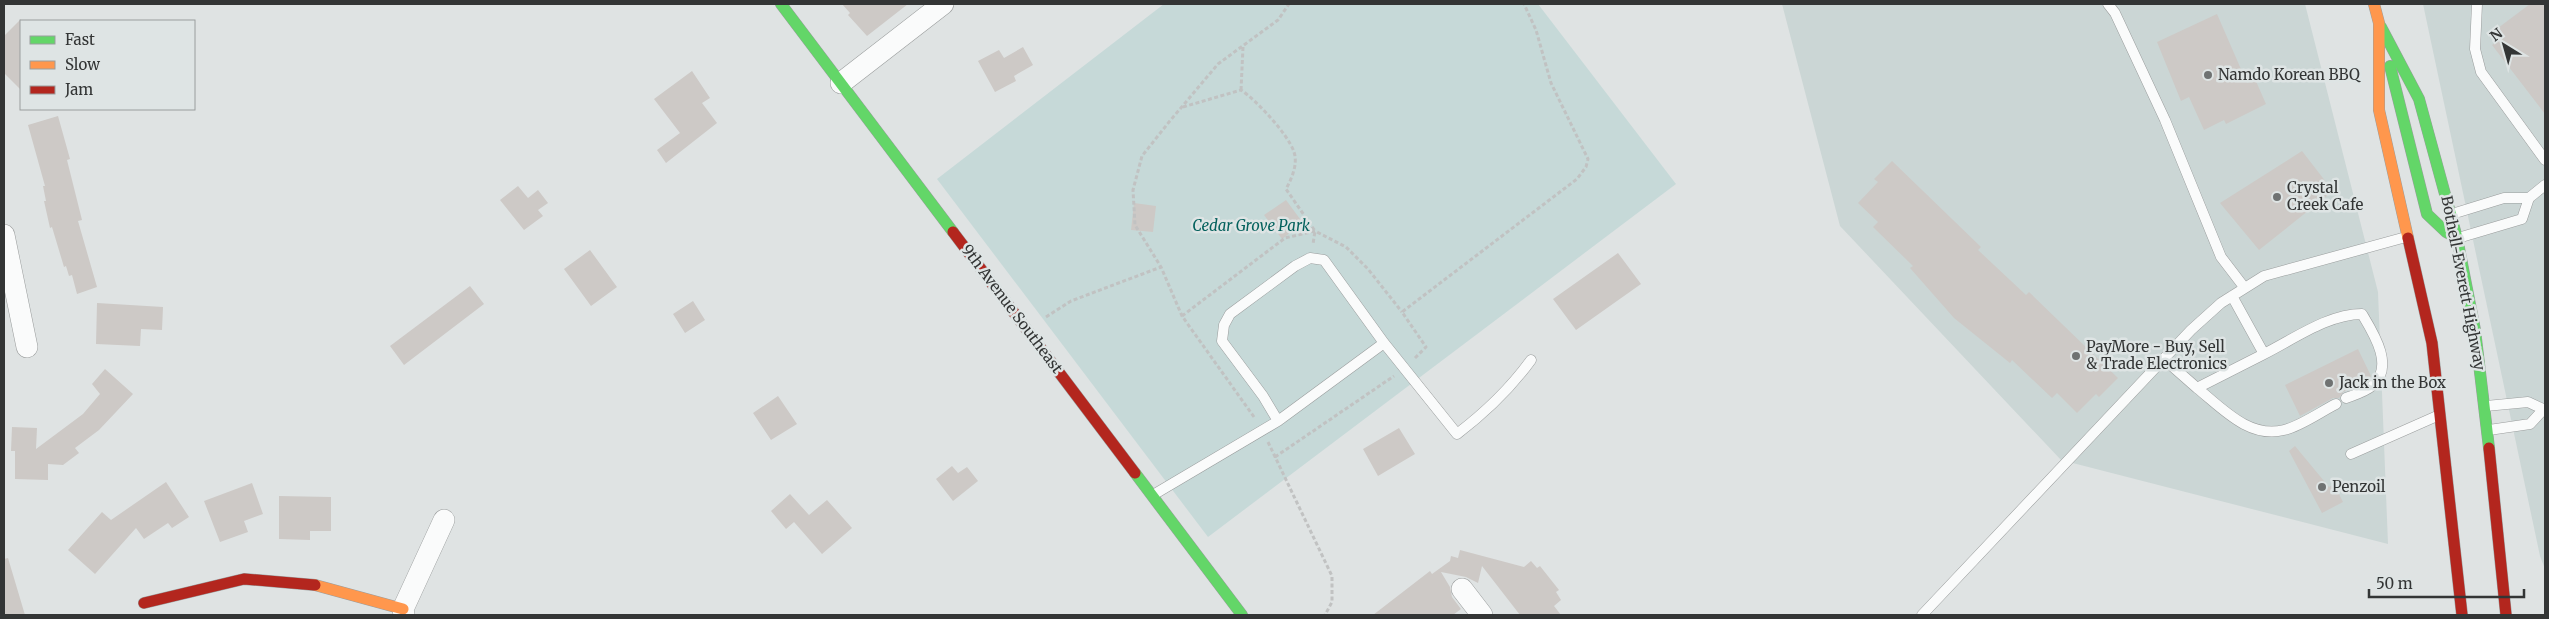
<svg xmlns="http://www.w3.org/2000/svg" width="2549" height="619" font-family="Merriweather,serif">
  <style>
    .built { fill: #cbd6d5 }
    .green { fill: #c6d9d8 }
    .building { fill: #cdc9c6 }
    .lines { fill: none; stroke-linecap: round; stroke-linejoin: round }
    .lane-casing { stroke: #9a9d9d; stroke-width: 11 }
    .street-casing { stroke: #9a9d9d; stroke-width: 22 }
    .fast-casing { stroke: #9a9d9d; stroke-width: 12 }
    .slow-casing { stroke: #9a9d9d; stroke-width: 12 }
    .jam-casing { stroke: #9a9d9d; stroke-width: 12 }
    .path { stroke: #c1c2c2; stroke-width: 3; stroke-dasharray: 4 2.5; stroke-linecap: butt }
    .lane { stroke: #fafbfb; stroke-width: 10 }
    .street { stroke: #fafbfb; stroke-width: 21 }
    .fast { stroke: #63d668; stroke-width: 11 }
    .slow { stroke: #ff974d; stroke-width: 11 }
    .jam { stroke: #b3261e; stroke-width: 11 }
    .poi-dot { fill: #6f7272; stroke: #dee4e4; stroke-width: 2 }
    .labels { text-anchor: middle; stroke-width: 5; stroke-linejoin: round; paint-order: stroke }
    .poi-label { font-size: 15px; fill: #333535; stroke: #dee4e4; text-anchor: start }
    .park-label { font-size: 15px; font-style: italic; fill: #05615d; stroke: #dee4e4 }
    .street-label { font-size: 15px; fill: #333535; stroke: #dee4e4 }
  </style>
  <rect width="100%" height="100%" fill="#dfe3e3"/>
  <!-- built -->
  <path class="built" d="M 1782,4 L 2305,4 L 2378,292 L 2388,544 L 2061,460 L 1840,226 Z
    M 2423,4 L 2545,4 L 2545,569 L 2540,556 Z"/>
  <!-- green -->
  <path class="green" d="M 1164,4 L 1538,4 L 1676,184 L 1208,537 L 937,179 Z"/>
  <!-- building -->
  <path class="building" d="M 842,4 L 908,4 L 867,36 L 848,15 L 850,13 Z
    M 2530,4 L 2545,4 L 2545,114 L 2492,45 L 2496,42 L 2494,31 Z
    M 2217,14 L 2247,83 L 2255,79 L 2266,104 L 2226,124 L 2224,120 L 2204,130 L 2189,97 L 2181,101 L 2157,42 Z
    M 21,19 L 21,90 L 4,73 L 4,36 Z
    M 1023,47 L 1033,65 L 1014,76 L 1016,81 L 995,92 L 978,61 L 999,50 L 1004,58 Z
    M 692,71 L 710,98 L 702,103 L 717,123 L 666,163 L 657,150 L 680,133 L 654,99 Z
    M 58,116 L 70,159 L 67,160 L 82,220 L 78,221 L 97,287 L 77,294 L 72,275 L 69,276 L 66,266 L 64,267 L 52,227 L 50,228 L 44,201 L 46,201 L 43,186 L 45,186 L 28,125 Z
    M 2302,151 L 2333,191 L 2259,250 L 2220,203 Z
    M 1892,161 L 1981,247 L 1978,250 L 2026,295 L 2029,292 L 2118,378 L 2099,397 L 2096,394 L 2077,413 L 2057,393 L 2052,398 L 2012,360 L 2010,363 L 1954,318 L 1910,268 L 1913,266 L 1873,227 L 1878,222 L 1858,203 L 1878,182 L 1874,179 Z
    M 518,186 L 528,198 L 538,190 L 548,203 L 538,210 L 543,216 L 524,230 L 500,200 Z
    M 1286,200 L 1303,223 L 1282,239 L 1264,215 Z
    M 1134,203 L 1156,206 L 1153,232 L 1131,230 Z
    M 590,250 L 617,287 L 591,306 L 564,269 Z
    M 1618,253 L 1641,284 L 1576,330 L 1553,299 Z
    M 470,286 L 484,304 L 404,365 L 390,346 Z
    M 693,301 L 705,320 L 685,333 L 673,314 Z
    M 97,303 L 163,307 L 162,330 L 141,329 L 140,346 L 96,344 Z
    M 2358,349 L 2371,376 L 2363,384 L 2343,392 L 2339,398 L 2333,398 L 2300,416 L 2285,385 Z
    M 105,369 L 133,394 L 99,430 L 75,448 L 79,453 L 63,465 L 48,464 L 48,480 L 15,479 L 15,451 L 11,451 L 12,427 L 37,428 L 36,449 L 83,414 L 100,394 L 92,384 Z
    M 778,396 L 797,424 L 771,440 L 753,413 Z
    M 1399,428 L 1415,454 L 1378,476 L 1363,449 Z
    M 2295,446 L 2329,487 L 2334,484 L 2343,502 L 2322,513 L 2289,451 Z
    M 952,466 L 958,473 L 967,467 L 978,481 L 953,501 L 936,479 Z
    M 166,482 L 189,517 L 172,528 L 168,523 L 144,539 L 136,528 L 95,574 L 68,550 L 102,512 L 111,520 Z
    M 252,483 L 263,514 L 244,521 L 248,532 L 220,542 L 204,501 Z
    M 790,494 L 809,515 L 827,500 L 852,528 L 822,554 L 794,522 L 786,529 L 771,511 Z
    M 279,496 L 331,497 L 331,531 L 310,531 L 310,540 L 279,539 Z
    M 1460,550 L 1524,567 L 1531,561 L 1537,568 L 1540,566 L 1559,590 L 1556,592 L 1561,600 L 1554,606 L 1561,615 L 1520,615 L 1482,566 L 1478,583 L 1466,577 L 1441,572 L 1450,587 L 1452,597 L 1461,609 L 1453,615 L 1373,615 L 1430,571 L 1432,574 L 1450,561 L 1451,556 L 1458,558 Z
    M 8,558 L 25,615 L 4,615 L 4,559 Z"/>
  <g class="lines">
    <!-- lane casing -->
    <g class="lane-casing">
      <path id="lane" d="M 2108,4 L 2115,13 L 2165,120 L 2221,257 L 2244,287
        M 2477,4 L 2475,49 L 2481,72 L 2545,160
        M 2529,198 L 2545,185
        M 2452,214 L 2504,198 L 2529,198 L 2522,219 L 2458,238
        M 2232,296 L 2264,354 C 2294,339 2328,314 2362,314 C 2374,334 2395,367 2372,386 C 2365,392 2354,395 2346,398
        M 2164,359 L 2197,388 L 2264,354
        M 2197,388 C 2222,408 2249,439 2284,430 C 2301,426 2320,412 2336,404
        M 2486,406 L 2528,402 L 2545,410
        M 1278,421 L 1263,396 L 1222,341 L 1224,325 L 1230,314 L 1295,266 L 1310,258 L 1324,260 L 1384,343 L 1457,434 C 1486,412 1510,389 1531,360
        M 2489,430 L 2530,424 L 2543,410
        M 2351,454 L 2437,416
        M 1153,495 L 1278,421 L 1384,343
        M 1922,615 L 2191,330 L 2221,303 L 2264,276 L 2406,237"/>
    </g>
    <!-- street casing -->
    <g class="street-casing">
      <path id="street" d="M 841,83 L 943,4
        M 4,235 L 27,347
        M 1462,589 L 1482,615
        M 404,615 L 403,609 L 444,520"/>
    </g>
    <!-- fast casing -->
    <g class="fast-casing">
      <path id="fast" d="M 781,4 L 953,232
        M 2381,27 L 2419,99 L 2457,238 L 2475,330 L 2489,448
        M 2390,66 L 2427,214 L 2446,232 L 2457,238
        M 1135,473 L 1242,615"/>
    </g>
    <!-- slow casing -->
    <g class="slow-casing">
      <path id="slow" d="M 2374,4 L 2379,23 L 2379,110 L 2408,238
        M 315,585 L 403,609"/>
    </g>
    <!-- jam casing -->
    <g class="jam-casing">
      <path id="jam" d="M 953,232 L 1135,473
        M 2408,238 L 2432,343 L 2462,615
        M 2489,448 L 2506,615
        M 144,603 L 244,579 L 315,585"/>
    </g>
    <!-- path -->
    <path class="path" d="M 1241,90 L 1243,47
      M 1183,107 L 1241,90 C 1256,100 1288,134 1294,152 C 1298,164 1292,178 1286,189 L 1315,231 L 1313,244
      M 1182,316 L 1285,238 L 1315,231 L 1346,247 L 1368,269 L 1402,312
      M 1046,317 L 1071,301 L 1161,267
      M 1415,358 L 1426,347 L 1402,312 L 1577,179 L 1586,167 L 1588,159 L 1551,83 L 1536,30 L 1524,4
      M 1254,417 L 1182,316 L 1161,267 L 1135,225 L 1133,190 L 1142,156 L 1169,122 L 1218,64 L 1278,20 L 1289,4
      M 1268,442 L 1332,576 L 1332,602 L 1325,615
      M 1275,457 L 1394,376"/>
    <!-- lane -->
    <use href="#lane" class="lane"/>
    <!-- street -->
    <use href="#street" class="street"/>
    <!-- fast -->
    <use href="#fast" class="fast"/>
    <!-- slow -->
    <use href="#slow" class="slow"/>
    <!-- jam -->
    <use href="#jam" class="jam"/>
  </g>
  <!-- markers -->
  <g class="poi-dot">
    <circle cx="2208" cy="75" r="5"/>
    <circle cx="2277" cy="197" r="5"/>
    <circle cx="2076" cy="356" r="5"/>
    <circle cx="2329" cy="383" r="5"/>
    <circle cx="2322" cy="487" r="5"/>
  </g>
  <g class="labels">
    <!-- poi labels -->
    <g class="poi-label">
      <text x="2218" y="80">Namdo Korean BBQ</text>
      <text x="2287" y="193">Crystal<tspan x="2287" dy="17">Creek Cafe</tspan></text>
      <text x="2086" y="352">PayMore - Buy, Sell<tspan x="2086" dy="17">&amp; Trade Electronics</tspan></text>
      <text x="2339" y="388">Jack in the Box</text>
      <text x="2332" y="492">Penzoil</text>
    </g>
    <!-- park labels -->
    <g class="park-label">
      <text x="1251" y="231">Cedar Grove Park</text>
    </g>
    <!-- street labels -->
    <g class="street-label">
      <text transform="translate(2463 283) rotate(79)" y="5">Bothell-Everett Highway</text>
      <text transform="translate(1012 309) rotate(53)" y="5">9th Avenue Southeast</text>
    </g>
  </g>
  <!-- border -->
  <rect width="2549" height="619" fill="none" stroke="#333535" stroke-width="10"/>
  <!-- legend -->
  <rect x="20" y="20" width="175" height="90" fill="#dee4e4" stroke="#9a9e9e"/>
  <rect x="30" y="36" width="25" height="8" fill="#63d668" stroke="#9a9e9e"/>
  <text x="65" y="45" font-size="15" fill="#333535">Fast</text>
  <rect x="30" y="61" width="25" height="8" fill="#ff974d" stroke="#9a9e9e"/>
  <text x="65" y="70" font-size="15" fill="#333535">Slow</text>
  <rect x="30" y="86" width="25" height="8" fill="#b3261e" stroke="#9a9e9e"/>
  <text x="65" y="95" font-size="15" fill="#333535">Jam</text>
  <!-- north arrow -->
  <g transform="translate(2504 45) rotate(323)" stroke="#dee4e4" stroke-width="4" paint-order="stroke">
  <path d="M0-4L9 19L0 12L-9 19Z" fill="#333535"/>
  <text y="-8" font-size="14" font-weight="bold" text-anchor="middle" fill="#333535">N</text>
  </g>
  <!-- scale -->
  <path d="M2369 589v8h155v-8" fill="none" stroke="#333535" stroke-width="2.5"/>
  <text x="2376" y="589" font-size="15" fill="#333535" stroke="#dee4e4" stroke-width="4" paint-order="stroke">50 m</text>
</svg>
